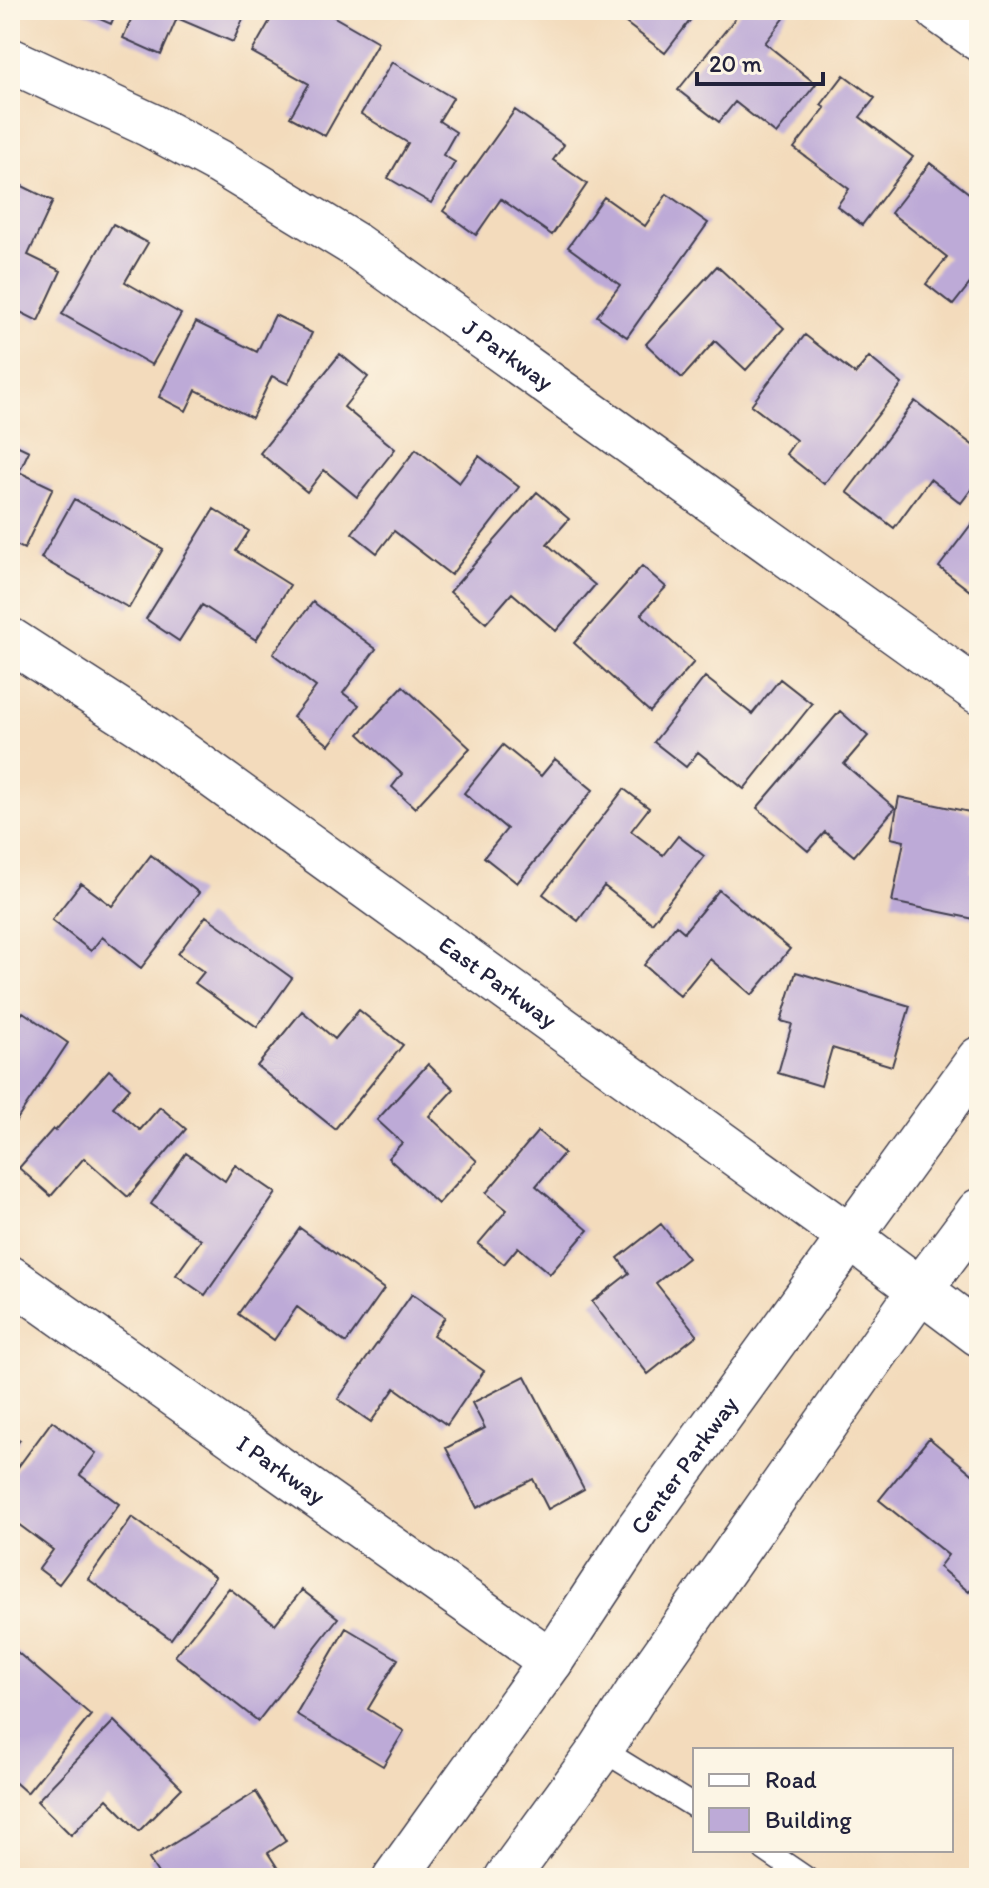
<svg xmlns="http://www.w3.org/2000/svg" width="989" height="1888" font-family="Itim,sans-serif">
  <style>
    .building { fill: #bdaad7 }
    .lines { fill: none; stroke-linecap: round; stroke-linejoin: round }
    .lane-casing { stroke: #413e4e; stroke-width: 25 }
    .street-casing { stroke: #413e4e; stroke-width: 47 }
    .secondary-casing { stroke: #413e4e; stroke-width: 47 }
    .lane { stroke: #fff; stroke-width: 22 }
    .street { stroke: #fff; stroke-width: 44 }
    .secondary { stroke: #fff; stroke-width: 44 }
    .labels { text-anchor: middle; stroke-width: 8; stroke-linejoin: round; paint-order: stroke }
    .street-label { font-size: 24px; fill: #22223b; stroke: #fcf5e5 }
  </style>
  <rect width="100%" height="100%" fill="#fcf5e5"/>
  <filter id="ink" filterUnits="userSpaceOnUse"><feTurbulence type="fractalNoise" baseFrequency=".0125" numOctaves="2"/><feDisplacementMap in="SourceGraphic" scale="16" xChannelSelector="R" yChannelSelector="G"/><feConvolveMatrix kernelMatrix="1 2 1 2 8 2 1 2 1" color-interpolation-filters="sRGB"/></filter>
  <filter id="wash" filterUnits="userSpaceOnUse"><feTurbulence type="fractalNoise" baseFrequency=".006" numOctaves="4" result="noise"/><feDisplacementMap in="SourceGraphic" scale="32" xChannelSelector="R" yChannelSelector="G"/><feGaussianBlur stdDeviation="1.8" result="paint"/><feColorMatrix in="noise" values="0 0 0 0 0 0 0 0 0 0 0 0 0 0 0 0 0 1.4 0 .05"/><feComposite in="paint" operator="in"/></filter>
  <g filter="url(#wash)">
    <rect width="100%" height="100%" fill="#f3dbbc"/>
    <g id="blocks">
      <!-- building -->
      <path class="building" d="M 79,10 L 117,10 L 111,24 Z
        M 135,10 L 247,10 L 233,42 L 177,18 L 161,55 L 123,38 Z
        M 276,10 L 322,10 L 378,42 L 325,136 L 290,117 L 309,84 L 252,52 Z
        M 609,10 L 698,10 L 665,53 Z
        M 742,10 L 786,10 L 789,12 L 765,43 L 816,84 L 776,134 L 735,102 L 719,122 L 678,90 Z
        M 392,62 L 453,98 L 439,121 L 456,132 L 443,155 L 455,162 L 431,203 L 388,178 L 408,143 L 361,114 Z
        M 844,75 L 875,98 L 860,117 L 913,157 L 862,225 L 837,206 L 849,189 L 794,148 L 825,108 L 821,105 Z
        M 515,110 L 564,145 L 553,160 L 587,184 L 552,235 L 501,199 L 476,235 L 443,211 Z
        M 930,163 L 979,201 L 979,272 L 953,305 L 926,284 L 947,257 L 891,213 Z
        M 10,180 L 53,201 L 28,255 L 61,271 L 38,321 L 10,307 Z
        M 667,194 L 708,223 L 627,337 L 597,316 L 620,285 L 568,247 L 604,197 L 645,226 Z
        M 113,224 L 148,243 L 125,282 L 181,314 L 152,365 L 62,314 Z
        M 717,266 L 784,328 L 746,370 L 715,341 L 682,378 L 646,344 Z
        M 275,315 L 312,333 L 288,384 L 272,376 L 252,418 L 196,390 L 186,411 L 159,397 L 196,322 L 257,352 Z
        M 805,335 L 855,374 L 869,357 L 902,384 L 824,484 L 786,454 L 796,440 L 751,405 Z
        M 340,354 L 368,377 L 344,407 L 395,449 L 357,497 L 324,470 L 307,492 L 260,453 Z
        M 915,401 L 979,450 L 979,479 L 961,503 L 930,479 L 894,528 L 847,492 Z
        M 10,442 L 29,451 L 19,472 L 53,488 L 24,549 L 10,542 Z
        M 416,449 L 459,483 L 479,456 L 519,487 L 451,575 L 394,531 L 377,553 L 352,533 Z
        M 537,492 L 569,519 L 547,544 L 595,585 L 556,631 L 512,593 L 486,623 L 450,592 Z
        M 74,499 L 163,549 L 129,608 L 41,558 Z
        M 214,509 L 249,531 L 236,551 L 290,585 L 256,640 L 202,605 L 179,641 L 146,619 Z
        M 979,514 L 979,580 L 970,591 L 939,567 Z
        M 642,566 L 666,587 L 641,614 L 694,662 L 650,712 L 574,643 Z
        M 313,602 L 376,649 L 343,693 L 359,705 L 329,745 L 293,717 L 316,687 L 273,654 Z
        M 705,677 L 752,714 L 780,679 L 812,704 L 744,789 L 698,752 L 686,767 L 654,742 Z
        M 403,686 L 470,748 L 415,808 L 392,787 L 402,774 L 359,734 Z
        M 840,711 L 868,736 L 844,764 L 895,808 L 854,856 L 825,832 L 808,851 L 757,808 Z
        M 503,745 L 541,776 L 555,759 L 593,790 L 517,883 L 484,857 L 507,829 L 464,793 Z
        M 624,789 L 649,808 L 631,831 L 663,855 L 678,836 L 704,856 L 652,923 L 604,886 L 578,921 L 543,894 Z
        M 899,797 L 979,814 L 979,833 L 971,872 L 979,874 L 979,920 L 892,902 L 904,841 L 891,838 Z
        M 151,855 L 199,893 L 141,968 L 102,937 L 91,951 L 52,920 L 81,883 L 112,906 Z
        M 719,890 L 790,949 L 752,995 L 710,959 L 680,996 L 644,965 L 676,925 L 684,932 Z
        M 206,916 L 292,978 L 257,1027 L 195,983 L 204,972 L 178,954 Z
        M 796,972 L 910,1006 L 892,1066 L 832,1048 L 821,1086 L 778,1073 L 792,1024 L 781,1021 Z
        M 359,1010 L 403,1045 L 335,1129 L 257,1066 L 302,1011 L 335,1039 Z
        M 23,1012 L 68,1043 L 10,1130 L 10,1031 Z
        M 428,1064 L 454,1089 L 429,1116 L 477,1161 L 438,1204 L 388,1158 L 402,1143 L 377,1120 Z
        M 109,1070 L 130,1088 L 113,1107 L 140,1130 L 160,1107 L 186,1129 L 128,1197 L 84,1158 L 51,1196 L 19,1168 L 53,1129 L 55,1131 Z
        M 538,1131 L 564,1153 L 536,1186 L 588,1230 L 550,1274 L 518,1247 L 504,1264 L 478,1244 L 507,1210 L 486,1193 Z
        M 186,1153 L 225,1181 L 235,1165 L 276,1193 L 205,1295 L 176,1275 L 201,1240 L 151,1204 Z
        M 661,1224 L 688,1258 L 656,1283 L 697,1335 L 648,1374 L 592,1302 L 629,1273 L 618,1258 Z
        M 300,1228 L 384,1289 L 346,1343 L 297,1307 L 274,1340 L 238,1314 Z
        M 412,1294 L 445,1317 L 433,1335 L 484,1371 L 447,1425 L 395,1388 L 371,1422 L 338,1399 Z
        M 525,1376 L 584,1489 L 548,1509 L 533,1479 L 477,1508 L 446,1448 L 485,1428 L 472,1403 Z
        M 52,1421 L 96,1453 L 80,1475 L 119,1504 L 59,1584 L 39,1569 L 53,1550 L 10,1518 L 10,1478 Z
        M 10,1433 L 20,1440 L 10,1453 Z
        M 929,1438 L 976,1477 L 979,1473 L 979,1579 L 969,1592 L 939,1567 L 948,1555 L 879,1500 Z
        M 132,1517 L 215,1577 L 171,1639 L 88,1579 Z
        M 229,1588 L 275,1624 L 302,1590 L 338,1618 L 258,1721 L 175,1656 Z
        M 346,1628 L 398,1659 L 368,1709 L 404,1731 L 383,1766 L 296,1714 Z
        M 10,1646 L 91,1715 L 27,1793 L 10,1778 L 10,1748 L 19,1737 L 10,1730 Z
        M 114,1721 L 182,1788 L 139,1831 L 107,1799 L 71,1835 L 37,1801 Z
        M 256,1792 L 286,1841 L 268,1853 L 284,1878 L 161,1878 L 149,1859 Z"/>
    </g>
  </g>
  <g filter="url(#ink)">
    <use href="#blocks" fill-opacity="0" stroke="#413e4e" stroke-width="2"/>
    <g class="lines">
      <!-- lane casing -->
      <g class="lane-casing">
        <path id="lane" d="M 601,1749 L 695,1807
          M 765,1850 L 806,1878"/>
      </g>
      <!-- street casing -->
      <g class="street-casing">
        <g id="street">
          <path d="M 938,10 L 979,39"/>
          <path id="s1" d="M 10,60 L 150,125 L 219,162 L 352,243 L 979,692"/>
          <path id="s2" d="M 10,1278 L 551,1661"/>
        </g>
      </g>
      <!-- secondary casing -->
      <g class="secondary-casing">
        <g id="secondary">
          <path id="s3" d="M 10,640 L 148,729 L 850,1237 L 979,1334"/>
          <path id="s4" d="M 395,1878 L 551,1661 L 638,1529 L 979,1059"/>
          <path d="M 507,1878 L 601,1749 L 637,1693 L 920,1290 L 979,1211"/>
        </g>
      </g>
      <!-- lane -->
      <use href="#lane" class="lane"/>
      <!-- street -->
      <use href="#street" class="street"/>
      <!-- secondary -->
      <use href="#secondary" class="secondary"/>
    </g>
  </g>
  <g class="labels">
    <!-- street labels -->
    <g class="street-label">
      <text dy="8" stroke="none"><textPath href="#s1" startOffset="580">J Parkway</textPath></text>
      <text dy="8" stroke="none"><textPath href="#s3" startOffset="596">East Parkway</textPath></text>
      <text dy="8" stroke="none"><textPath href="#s4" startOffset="504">Center Parkway</textPath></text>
      <text dy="8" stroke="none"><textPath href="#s2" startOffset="332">I Parkway</textPath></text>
    </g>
  </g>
  <!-- margin -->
  <rect width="989" height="1888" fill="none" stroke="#fcf5e5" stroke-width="40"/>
  <!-- legend -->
  <rect x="693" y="1748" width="260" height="104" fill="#fcf5e5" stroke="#a5a1a1" stroke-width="2"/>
  <rect x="709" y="1774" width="40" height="12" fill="#ffffff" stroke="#a5a1a1" stroke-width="2"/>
  <text x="765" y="1788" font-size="24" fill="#22223b">Road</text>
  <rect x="709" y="1808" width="40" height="24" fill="#bdaad7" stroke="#a5a1a1" stroke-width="2"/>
  <text x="765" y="1828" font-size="24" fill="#22223b">Building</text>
  <!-- scale -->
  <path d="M697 72v12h126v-12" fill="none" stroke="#22223b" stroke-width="4"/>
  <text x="709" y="72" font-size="24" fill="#22223b" stroke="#fcf5e5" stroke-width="6" paint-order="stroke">20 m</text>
</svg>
